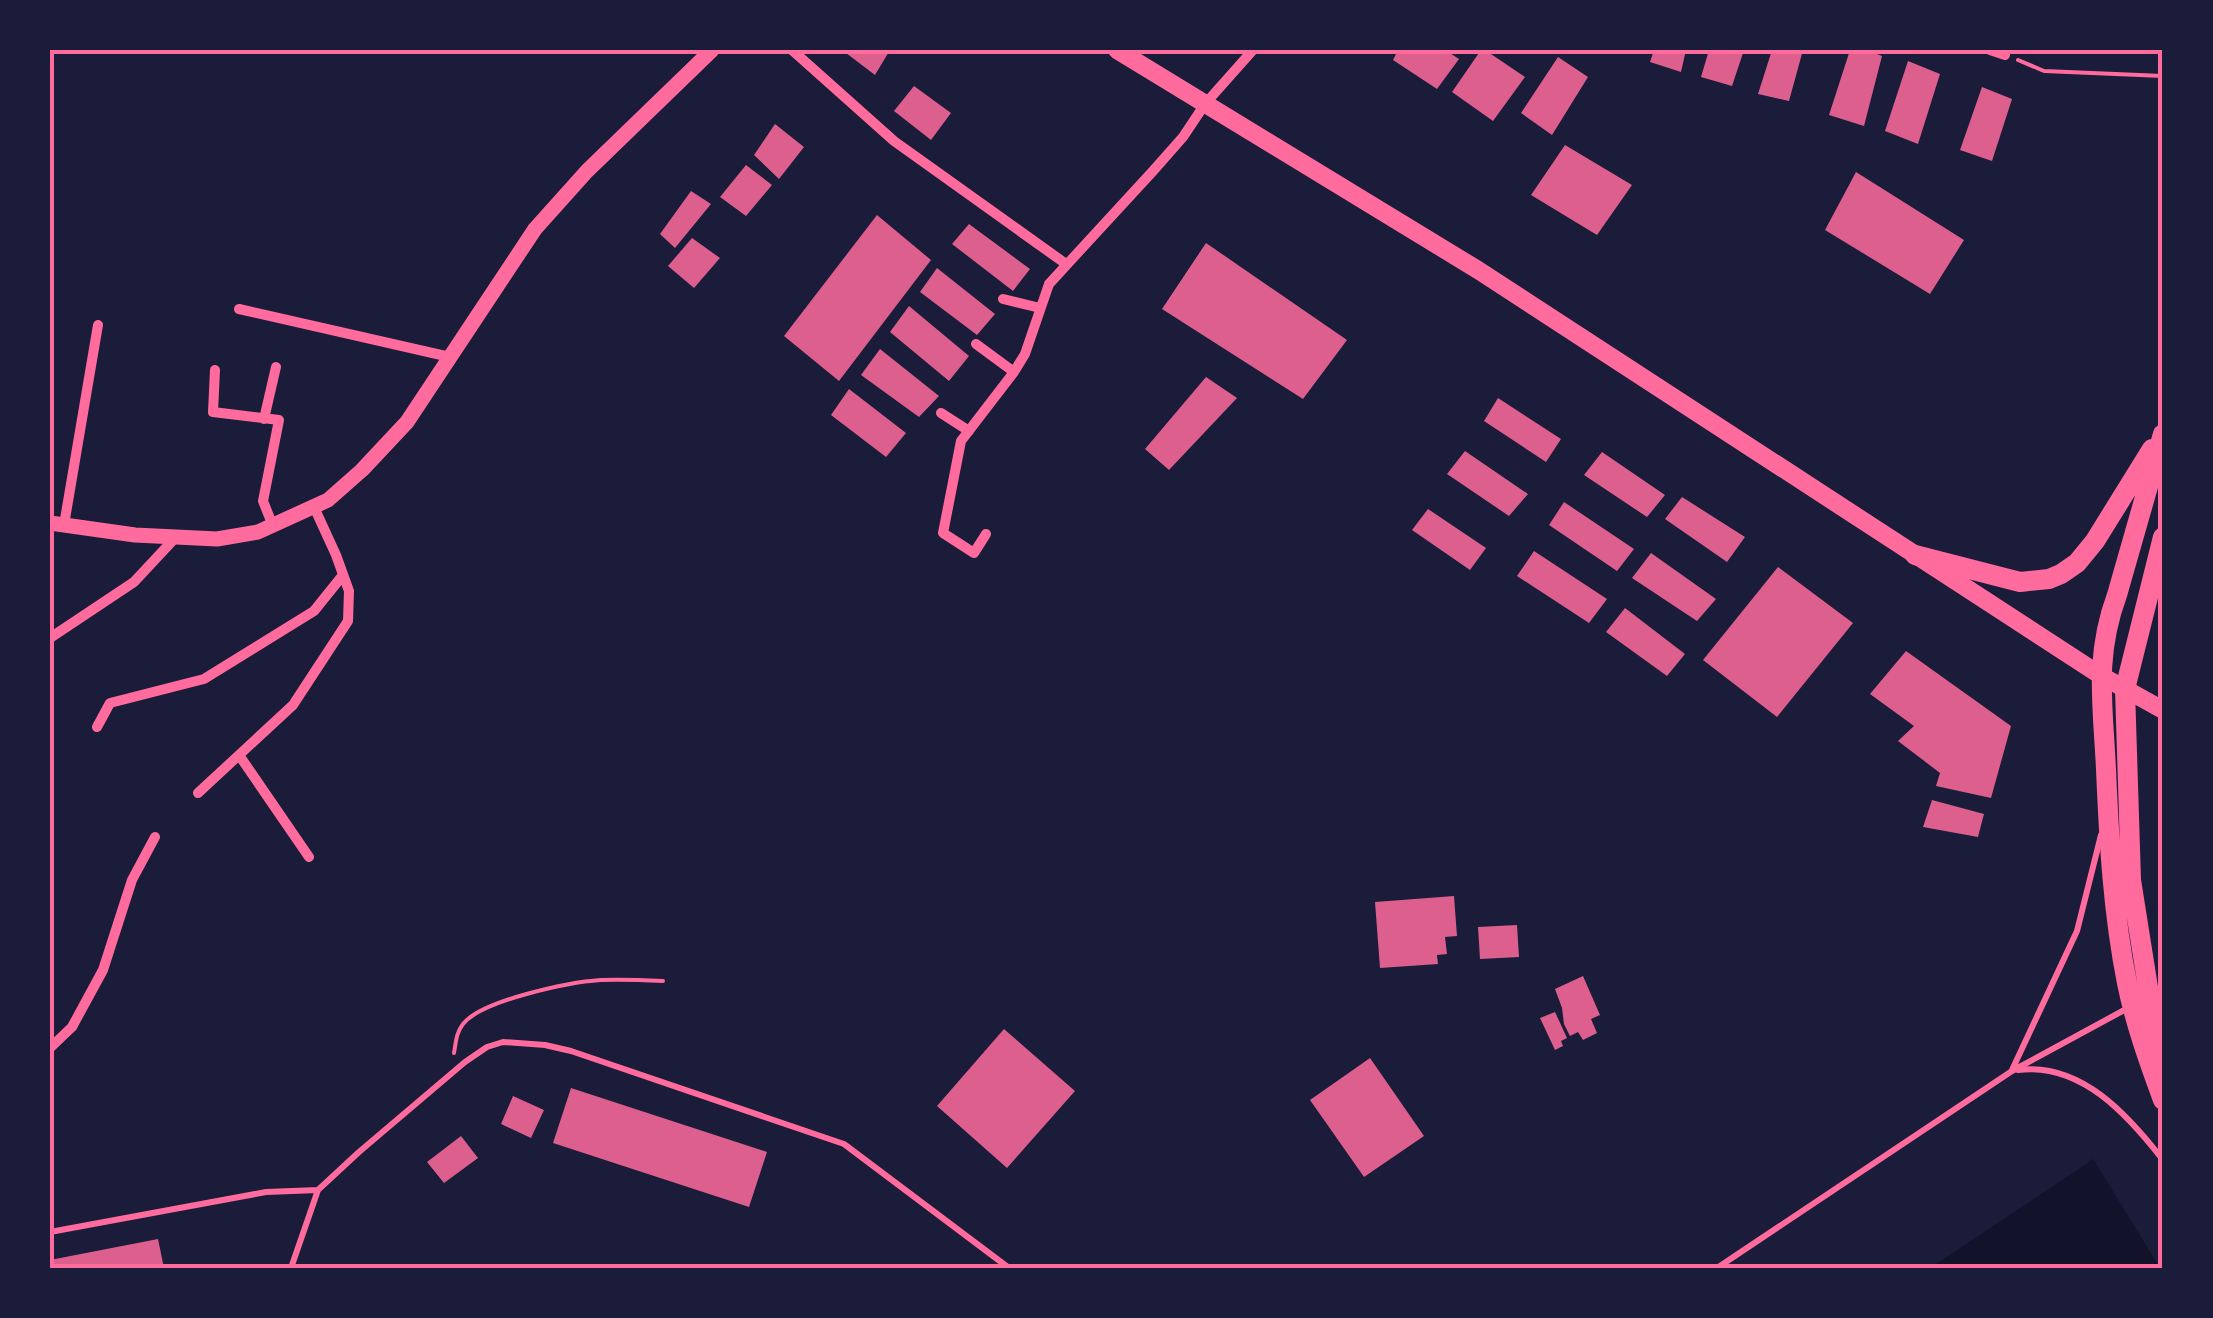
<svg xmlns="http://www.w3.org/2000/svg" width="2213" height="1318" font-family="Roboto,sans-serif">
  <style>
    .water { fill: #12122b }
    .building { fill: #dd5f8e }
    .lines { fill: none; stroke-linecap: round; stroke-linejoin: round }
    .path { stroke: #ff6b9d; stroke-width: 4 }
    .service { stroke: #ff6b9d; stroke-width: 6 }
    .minor { stroke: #ff6b9d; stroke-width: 10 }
    .tertiary { stroke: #ff6b9d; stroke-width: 15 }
    .secondary { stroke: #ff6b9d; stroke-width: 18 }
    .primary { stroke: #ff6b9d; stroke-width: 20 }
    .neatline { fill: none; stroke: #ff6b9d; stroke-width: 4 }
  </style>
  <rect width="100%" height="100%" fill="#1b1b3a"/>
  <!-- water -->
  <path class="water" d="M 2093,1159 L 2160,1268 L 1930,1268 Z"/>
  <!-- building -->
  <path class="building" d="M 848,50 L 890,50 L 875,75 L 846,53 Z
    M 1398,50 L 1445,50 L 1459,59 L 1437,89 L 1393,60 Z
    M 1481,50 L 1485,50 L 1525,77 L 1493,121 L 1452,92 Z
    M 1654,50 L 1686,50 L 1681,72 L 1650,62 Z
    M 1709,50 L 1744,50 L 1732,86 L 1701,77 Z
    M 1772,50 L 1803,50 L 1789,101 L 1758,94 Z
    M 1850,50 L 1867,50 L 1882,56 L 1864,126 L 1829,115 Z
    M 1558,57 L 1588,77 L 1552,135 L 1521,113 Z
    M 1908,61 L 1940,74 L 1918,144 L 1885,131 Z
    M 914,86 L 951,113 L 931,140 L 894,111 Z
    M 1982,87 L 2012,99 L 1992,161 L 1960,150 Z
    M 775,124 L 804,147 L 779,179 L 754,155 Z
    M 1565,145 L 1632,185 L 1597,235 L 1531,195 Z
    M 746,165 L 772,185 L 746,216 L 720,197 Z
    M 1856,172 L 1964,240 L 1930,294 L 1825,230 Z
    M 691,191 L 711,204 L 675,248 L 660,234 Z
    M 877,215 L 931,260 L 839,381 L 784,336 Z
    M 969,224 L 1030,269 L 1013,291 L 952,244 Z
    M 692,238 L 720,258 L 694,288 L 668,266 Z
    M 1206,243 L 1347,340 L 1303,399 L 1162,309 Z
    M 937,268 L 995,314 L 977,335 L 920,292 Z
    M 909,306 L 969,356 L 949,381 L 890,332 Z
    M 880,349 L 939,396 L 919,417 L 861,375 Z
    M 1206,377 L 1237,398 L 1169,470 L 1145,449 Z
    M 849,389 L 906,433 L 886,457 L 831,415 Z
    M 1498,398 L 1561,439 L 1546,462 L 1484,421 Z
    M 1465,451 L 1528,494 L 1509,516 L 1447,474 Z
    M 1602,452 L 1665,495 L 1647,517 L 1584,475 Z
    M 1682,497 L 1745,537 L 1727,562 L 1665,519 Z
    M 1564,502 L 1634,549 L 1617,571 L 1549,525 Z
    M 1428,509 L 1486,548 L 1470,570 L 1412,530 Z
    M 1534,551 L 1607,599 L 1589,623 L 1517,576 Z
    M 1651,553 L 1716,599 L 1697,621 L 1632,578 Z
    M 1778,567 L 1853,623 L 1777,717 L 1703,660 Z
    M 1625,608 L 1685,654 L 1667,676 L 1606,632 Z
    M 1906,651 L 2011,726 L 1991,798 L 1936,786 L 1940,773 L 1898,741 L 1914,726 L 1870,694 Z
    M 1932,800 L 1984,814 L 1978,837 L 1923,827 Z
    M 1454,896 L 1457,936 L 1445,937 L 1447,954 L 1437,955 L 1438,964 L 1380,968 L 1375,902 Z
    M 1517,925 L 1519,957 L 1480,959 L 1478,927 Z
    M 1583,976 L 1600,1015 L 1591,1019 L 1597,1033 L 1583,1040 L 1578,1032 L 1570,1036 L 1564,1024 L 1562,1008 L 1555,989 Z
    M 1555,1012 L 1567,1038 L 1561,1041 L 1563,1046 L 1555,1050 L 1540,1018 Z
    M 1004,1029 L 1075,1091 L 1007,1168 L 937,1106 Z
    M 1370,1058 L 1424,1136 L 1364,1177 L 1310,1100 Z
    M 571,1088 L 767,1152 L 749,1207 L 553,1143 Z
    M 513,1096 L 544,1110 L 531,1138 L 501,1124 Z
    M 461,1136 L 478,1158 L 444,1183 L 427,1162 Z
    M 158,1239 L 164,1268 L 50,1268 L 50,1260 Z"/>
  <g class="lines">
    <!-- path -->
    <path class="path" d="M 2018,60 L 2044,71 L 2163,76
      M 454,1053 C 456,1042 456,1033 463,1024 C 482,1000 570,982 601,980 C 622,979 643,980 663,981"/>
    <!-- service -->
    <path class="service" d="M 2012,1070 L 2077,931 L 2101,835
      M 2018,1070 C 2081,1062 2128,1115 2163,1160
      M 50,1232 L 266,1192 L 318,1190
      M 291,1268 L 318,1190 L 359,1152 L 465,1062 L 487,1047 L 503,1042 L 545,1045 L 571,1051 L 844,1144 L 1009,1268
      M 1717,1268 L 2012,1071 L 2128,1008"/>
    <!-- minor -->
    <path class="minor" d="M 792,50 L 894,141 L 1066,264
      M 1990,50 L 2005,55
      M 1003,299 L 1040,308
      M 239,309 L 450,357
      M 976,344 L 1014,372
      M 215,370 L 213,412 L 279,420 L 263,501 L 273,526
      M 941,413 L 969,431
      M 264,419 L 276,367
      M 64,525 L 98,325
      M 986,534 L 974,553 L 943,533 L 961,441 L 1014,372 L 1025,354 L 1049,284 L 1153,171 L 1183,137 L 1205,104 L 1253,50
      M 50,638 L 134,582 L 176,537
      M 97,727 L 110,703 L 204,679 L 314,611 L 343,575
      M 239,755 L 309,857
      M 198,793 L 293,705 L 348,621 L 349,591 L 336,555 L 314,507
      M 50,1048 L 72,1027 L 103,970 L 132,880 L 155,837"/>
    <!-- tertiary -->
    <path class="tertiary" d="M 50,523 L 135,535 L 217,539 L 258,532 L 328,500 L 362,470 L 407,422 L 535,229 L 587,171 L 712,50"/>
    <!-- secondary -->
    <path class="secondary" d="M 1117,50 L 1478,270 L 2100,675 L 2163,710"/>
    <!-- primary -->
    <path class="primary" d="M 2163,434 L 2117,595 C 2094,657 2103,705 2106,769 C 2109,840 2113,913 2127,983 C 2135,1023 2149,1062 2163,1100
      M 2163,537 L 2125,689 L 2131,880 L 2150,1000 L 2163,1048
      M 1915,555 L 2020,582 L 2049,579 L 2061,574 L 2077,563 L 2095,541 L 2152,449"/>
  </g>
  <!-- border -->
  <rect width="2213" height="1318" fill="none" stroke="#1b1b3a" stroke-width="105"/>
  <rect x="52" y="52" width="2108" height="1214" class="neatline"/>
</svg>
